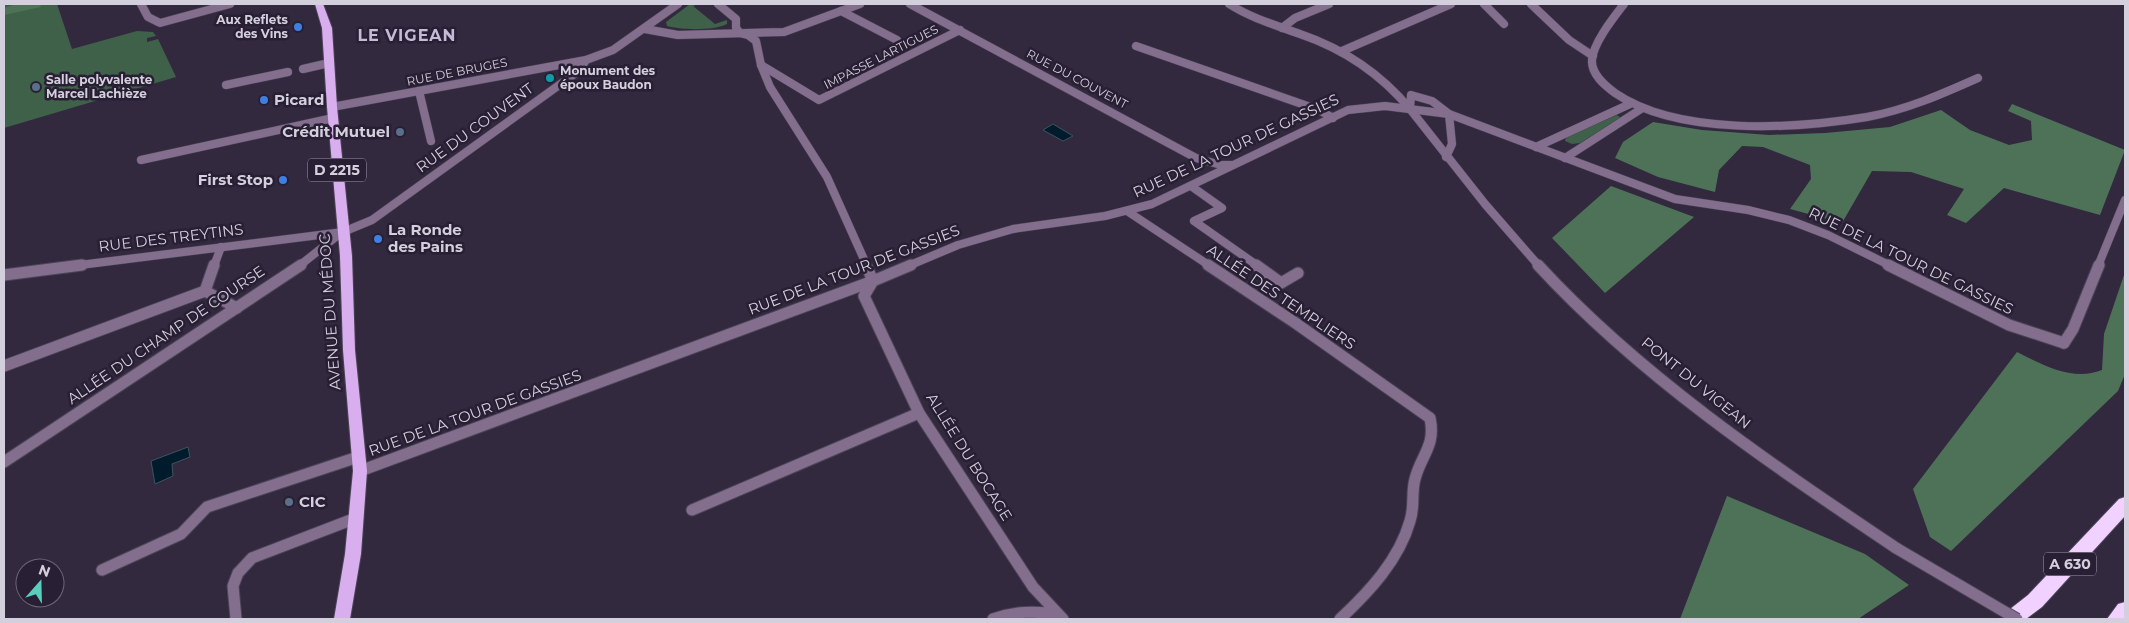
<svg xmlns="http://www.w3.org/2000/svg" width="2129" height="623" font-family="Montserrat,sans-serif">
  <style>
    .green { fill: #406149 }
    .forest { fill: #4e7258 }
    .water { fill: #001c2c; stroke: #405261 }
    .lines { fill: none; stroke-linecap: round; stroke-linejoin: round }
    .service-far1-casing { stroke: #4c4457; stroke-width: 9 }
    .service-casing { stroke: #4c4457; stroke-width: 13 }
    .minor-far1-casing { stroke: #4c4457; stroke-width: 9 }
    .minor-casing { stroke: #4c4457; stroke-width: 13 }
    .tertiary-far1-casing { stroke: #4c4457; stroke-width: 9 }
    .tertiary-casing { stroke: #4c4457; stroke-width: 13 }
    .primary-casing { stroke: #4c4457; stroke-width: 2 }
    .motorway-casing { stroke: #4c4457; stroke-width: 2 }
    .service-far1 { stroke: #836e8e; stroke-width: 8 }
    .service { stroke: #836e8e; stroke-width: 11 }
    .minor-far1 { stroke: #836e8e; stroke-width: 8 }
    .minor { stroke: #836e8e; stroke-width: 11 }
    .tertiary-far1 { stroke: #836e8e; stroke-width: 8 }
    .tertiary { stroke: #836e8e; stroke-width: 11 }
    .primary { fill: #d9aeee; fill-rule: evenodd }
    .motorway { fill: #f0d1ff; fill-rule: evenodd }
    .tertiary-bridge-casing { stroke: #4c4457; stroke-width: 13; stroke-linecap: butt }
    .tertiary-bridge { stroke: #836e8e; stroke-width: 11 }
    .shop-dot { fill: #3f7fe0; stroke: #281f34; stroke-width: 2 }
    .culture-dot { fill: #0f9aa8; stroke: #281f34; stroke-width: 2 }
    .service-dot { fill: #5c6f8a; stroke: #281f34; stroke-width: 2 }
    .labels { text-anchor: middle; stroke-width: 5; stroke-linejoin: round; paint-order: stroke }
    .far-poi-label { font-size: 12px; font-weight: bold; fill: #d4cfdc; stroke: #281f34; text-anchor: start }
    .far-street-label { font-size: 12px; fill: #d4cfdc; stroke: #281f34 }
    .shield { fill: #281f34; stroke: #a09aaa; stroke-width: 1 }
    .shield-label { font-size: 14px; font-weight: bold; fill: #d4cfdc }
    .poi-label { font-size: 15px; font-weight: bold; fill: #d4cfdc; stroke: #281f34; text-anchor: start }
    .street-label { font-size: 15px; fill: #d4cfdc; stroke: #281f34 }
    .far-district-label { font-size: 16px; font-weight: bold; letter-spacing: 1px; fill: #c6bbd6; stroke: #281f34 }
  </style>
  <rect width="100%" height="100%" fill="#32293e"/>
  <!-- green -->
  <path class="green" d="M 4,4 L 57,4 L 72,49 L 137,31 L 153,32 L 156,36 L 147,38 L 147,42 L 158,39 L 176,77 L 4,128 Z
    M 690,4 L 698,4 L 693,6 L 715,24 L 727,20 L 727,24 C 714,31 681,30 667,26 L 666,22 Z
    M 1617,115 L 1621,118 L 1580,143 L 1572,144 L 1565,141 L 1566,137 Z"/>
  <!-- forest -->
  <path class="forest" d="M 17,4 L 40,4 L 41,7 L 4,15 L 4,8 Z
    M 2012,104 L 2125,150 L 2100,215 L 2004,188 L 1966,223 L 1947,215 L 1964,189 L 1911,172 L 1872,171 L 1842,223 L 1790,209 L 1811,179 L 1810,165 L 1763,147 L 1742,146 L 1719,170 L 1715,192 L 1658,177 L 1615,158 L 1623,142 L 1653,122 L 1702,130 L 1769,135 L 1825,133 L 1890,127 L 1941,110 L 1970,130 L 2009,145 L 2032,140 L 2031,121 L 2008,111 Z
    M 1611,186 L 1694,217 L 1605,293 L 1552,238 Z
    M 2125,272 L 2125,374 L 2118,391 L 1951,551 L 1930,537 L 1913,489 L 2017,352 C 2043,365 2073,382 2102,370 L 2104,334 Z
    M 1727,496 L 1865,554 L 1909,585 L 1858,619 L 1680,619 Z"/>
  <!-- water -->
  <path class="water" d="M 1053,124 L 1073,136 L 1063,141 L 1043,130 Z
    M 188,447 L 190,457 L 172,464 L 173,476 L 155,484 L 151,461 Z"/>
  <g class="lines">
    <!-- service-far1 casing -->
    <g class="service-far1-casing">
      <path id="service-far1" d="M 1484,4 L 1504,24
        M 1531,4 L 1569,40 L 1593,56
        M 1624,4 C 1614,17 1593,43 1592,60 C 1591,74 1604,85 1615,93 C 1678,136 1794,129 1867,117 C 1906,110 1942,94 1978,78
        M 1282,28 L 1295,18 L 1329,4
        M 1136,46 L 1319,110 L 1333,118
        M 1342,51 L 1451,4
        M 761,65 L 819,100 L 960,30
        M 303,69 L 329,63
        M 226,85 L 288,72
        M 419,91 L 431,141
        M 1410,109 L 1411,95 L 1432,101 L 1449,114 L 1452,144 L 1446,157
        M 1536,147 L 1630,104
        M 1565,158 L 1641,109
        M 1191,186 L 1222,208 L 1194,221 L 1258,266
        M 214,266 L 221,247
        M 2098,266 L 2125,200"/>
    </g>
    <!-- service casing -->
    <g class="service-casing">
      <path id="service" d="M 1256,265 L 1281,283 L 1298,273
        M 205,291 L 237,308
        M 2064,343 L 2073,329 L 2099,265
        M 4,366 L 205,291 L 214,265
        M 692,510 L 919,413
        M 102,570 L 181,534 L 207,507 L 358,457"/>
    </g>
    <!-- minor-far1 casing -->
    <g class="minor-far1-casing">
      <path id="minor-far1" d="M 141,4 L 148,17 L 160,23 L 230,4
        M 718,4 L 736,19 L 736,28 L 740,33
        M 910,4 L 1196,158 L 1221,165 L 1231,165
        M 1229,4 C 1251,18 1275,25 1300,34 C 1344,49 1380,73 1410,109
        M 841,11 L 897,40
        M 645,29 L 678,35 L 784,32 L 860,4
        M 740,33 L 748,35 L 756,41 L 761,65 L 770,87 L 827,177 L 867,266
        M 332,107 L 586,60 L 613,50 L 678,4
        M 141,160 L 333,118
        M 1127,211 L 1210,266
        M 72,266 L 343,232 L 372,220 L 580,70 L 586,60
        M 299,266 L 342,232
        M 908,266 L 958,245 L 1013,229 L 1105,216 L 1152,204 L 1348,110 L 1385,106 L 1449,114 L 1675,199 L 1748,210 L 1789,220 L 1828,235 L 1891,266"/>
    </g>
    <!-- minor casing -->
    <g class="minor-casing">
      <path id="minor" d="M 866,265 L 873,281
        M 1208,265 L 1294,322 L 1430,418 C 1436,446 1421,455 1415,479 C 1411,493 1415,506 1410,521 C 1399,560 1369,592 1340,619
        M 1888,265 L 2009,325 L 2064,343
        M 4,275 L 82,265
        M 873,281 L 864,296 L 919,413 L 1033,587 L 1063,619
        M 4,462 L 301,265
        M 360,471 L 873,281 L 911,265
        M 236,619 L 233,586 L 238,573 L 252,558 L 356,518
        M 993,619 C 1015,611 1035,611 1058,614"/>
    </g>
    <!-- tertiary-far1 casing -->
    <g class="tertiary-far1-casing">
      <path id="tertiary-far1" d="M 1410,109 L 1485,204 L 1539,266"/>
    </g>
    <!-- tertiary casing -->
    <g class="tertiary-casing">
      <path id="tertiary" d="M 1538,265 C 1641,377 1771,464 1896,548"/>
    </g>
    <!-- primary casing -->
    <g class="primary-casing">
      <path id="primary" d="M 315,4 L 323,4 L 332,28 L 337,107 L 352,256 L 355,350 L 367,471 L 361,554 L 350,619 L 334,619 L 345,554 L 353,471 L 343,350 L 340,256 L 327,107 L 322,28 Z"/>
    </g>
    <!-- motorway casing -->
    <g class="motorway-casing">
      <path id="motorway" d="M 2125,497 L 2125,516 L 2042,607 L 2026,619 L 2002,619 L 2005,613 L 2028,595 L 2119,499 Z
        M 2125,602 L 2125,619 L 2107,619 L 2118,604 Z"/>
    </g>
    <!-- service-far1 -->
    <use href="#service-far1" class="service-far1"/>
    <!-- service -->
    <use href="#service" class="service"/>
    <!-- minor-far1 -->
    <use href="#minor-far1" class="minor-far1"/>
    <!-- minor -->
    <use href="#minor" class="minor"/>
    <!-- tertiary-far1 -->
    <use href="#tertiary-far1" class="tertiary-far1"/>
    <!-- tertiary -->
    <use href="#tertiary" class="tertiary"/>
    <!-- primary -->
    <use href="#primary" class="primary"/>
    <!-- motorway -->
    <use href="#motorway" class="motorway"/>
    <!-- tertiary-bridge casing -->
    <g class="tertiary-bridge-casing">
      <path id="tertiary-bridge" d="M 1896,548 L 2017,619"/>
    </g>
    <!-- tertiary-bridge -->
    <use href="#tertiary-bridge" class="tertiary-bridge"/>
  </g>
  <!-- markers -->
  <g class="shop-dot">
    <circle cx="298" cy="27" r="5"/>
    <circle cx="264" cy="100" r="5"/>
    <circle cx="283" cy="180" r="5"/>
    <circle cx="378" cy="239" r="5"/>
  </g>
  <circle class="culture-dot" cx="550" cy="78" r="5"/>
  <g class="service-dot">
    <circle cx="36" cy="87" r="5"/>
    <circle cx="400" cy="132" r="5"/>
    <circle cx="289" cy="502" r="5"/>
  </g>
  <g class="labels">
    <!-- far-poi labels -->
    <g class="far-poi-label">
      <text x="288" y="24" text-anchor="end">Aux Reflets<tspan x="288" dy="14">des Vins</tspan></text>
      <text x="560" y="75">Monument des<tspan x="560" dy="14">époux Baudon</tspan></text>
      <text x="46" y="84">Salle polyvalente<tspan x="46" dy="14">Marcel Lachièze</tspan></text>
    </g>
    <!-- far-street labels -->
    <g class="far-street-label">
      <text transform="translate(881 57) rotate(-27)" y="4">IMPASSE LARTIGUES</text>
      <text transform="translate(457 72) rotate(-11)" y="4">RUE DE BRUGES</text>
      <text transform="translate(1077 79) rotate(28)" y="4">RUE DU COUVENT</text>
    </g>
    <!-- shield labels -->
    <g class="shield">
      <rect x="308" y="158.5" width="58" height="23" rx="4"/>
      <rect x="2044" y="552.5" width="52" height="23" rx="4"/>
    </g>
    <g class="shield-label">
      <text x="337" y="175">D 2215</text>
      <text x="2070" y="569">A 630</text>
    </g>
    <!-- poi labels -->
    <g class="poi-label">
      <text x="274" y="105">Picard</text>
      <text x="390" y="137" text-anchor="end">Crédit Mutuel</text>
      <text x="273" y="185" text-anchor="end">First Stop</text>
      <text x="388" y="235">La Ronde<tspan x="388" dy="17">des Pains</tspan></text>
      <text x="299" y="507">CIC</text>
    </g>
    <!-- street labels -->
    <g class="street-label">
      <text transform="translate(475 128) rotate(-36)" y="5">RUE DU COUVENT</text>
      <text transform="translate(1236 146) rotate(-25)" y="5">RUE DE LA TOUR DE GASSIES</text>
      <text transform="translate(171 238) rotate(-7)" y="5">RUE DES TREYTINS</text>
      <text transform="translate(1911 261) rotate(26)" y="5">RUE DE LA TOUR DE GASSIES</text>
      <text transform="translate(854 270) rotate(-21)" y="5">RUE DE LA TOUR DE GASSIES</text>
      <text transform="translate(1281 297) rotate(34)" y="5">ALLÉE DES TEMPLIERS</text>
      <text transform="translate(330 312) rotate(-94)" y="5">AVENUE DU MÉDOC</text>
      <text transform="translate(166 335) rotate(-34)" y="5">ALLÉE DU CHAMP DE COURSE</text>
      <text transform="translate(1696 383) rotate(39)" y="5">PONT DU VIGEAN</text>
      <text transform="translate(475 413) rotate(-20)" y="5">RUE DE LA TOUR DE GASSIES</text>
      <text transform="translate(969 457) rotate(58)" y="5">ALLÉE DU BOCAGE</text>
    </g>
    <!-- far-district labels -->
    <g class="far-district-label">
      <text x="407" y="41">LE VIGEAN</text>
    </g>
  </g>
  <!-- border -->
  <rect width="2129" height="623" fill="none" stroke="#d4cfdc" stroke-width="10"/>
  <!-- north arrow -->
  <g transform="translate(40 583) rotate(20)"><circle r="24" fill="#281f34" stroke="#6d6577"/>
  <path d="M0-4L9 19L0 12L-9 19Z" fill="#59cebe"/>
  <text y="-8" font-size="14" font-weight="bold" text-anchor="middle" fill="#d4cfdc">N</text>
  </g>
</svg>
